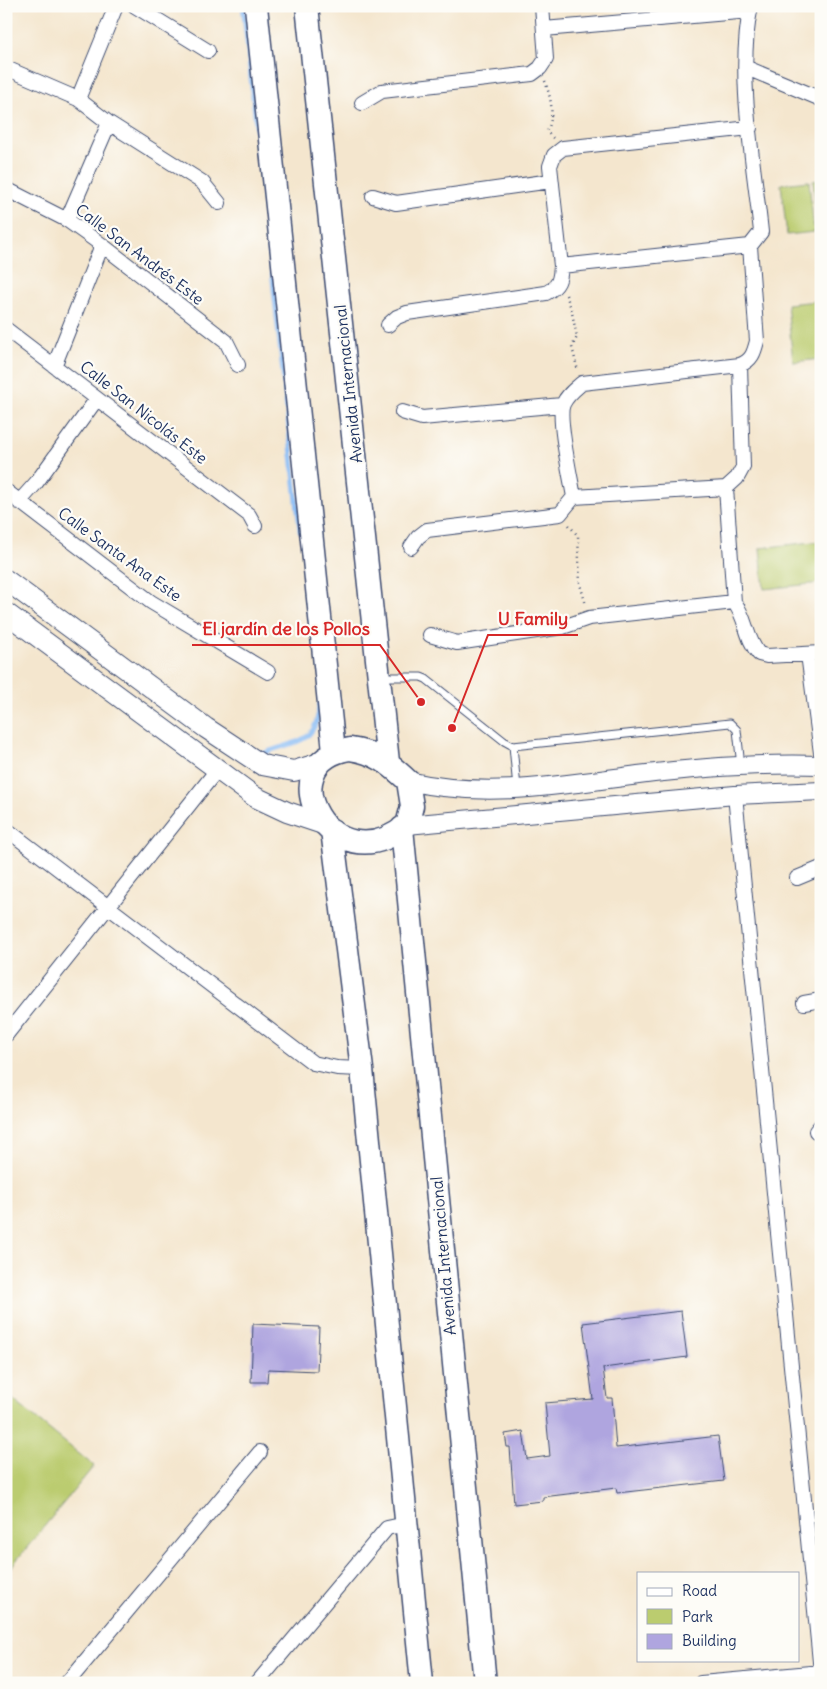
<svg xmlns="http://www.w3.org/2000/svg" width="827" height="1689" font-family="Delius,sans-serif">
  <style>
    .green { fill: #bbcc6f; stroke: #6b7e66 }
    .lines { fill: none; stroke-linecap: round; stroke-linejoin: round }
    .stream { stroke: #87bbf5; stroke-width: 4.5 }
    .building { fill: #afa5df }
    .service-casing { stroke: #3c4a6f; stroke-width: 9 }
    .minor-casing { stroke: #3c4a6f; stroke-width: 16 }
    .tertiary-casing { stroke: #3c4a6f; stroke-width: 20 }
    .secondary-casing { stroke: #3c4a6f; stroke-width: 22 }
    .primary-casing { stroke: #3c4a6f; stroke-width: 25 }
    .path { stroke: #3c4a6f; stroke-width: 2.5; stroke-dasharray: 1 4; stroke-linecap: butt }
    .service { stroke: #fff; stroke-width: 7 }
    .minor { stroke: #fff; stroke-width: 14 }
    .tertiary { stroke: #fff; stroke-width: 18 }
    .secondary { stroke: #fff; stroke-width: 20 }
    .primary { stroke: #fff; stroke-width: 22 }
    .labels { text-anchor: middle; stroke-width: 4.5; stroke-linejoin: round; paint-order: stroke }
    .street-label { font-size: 16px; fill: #1b2f5e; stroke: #fdfcf7 }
    .leader { fill: none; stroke: #d62828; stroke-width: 2 }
    .callout-dot { fill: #d62828; stroke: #fdfcf7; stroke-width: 2 }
    .callout-label { font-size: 18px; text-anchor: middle; font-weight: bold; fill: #d62828; stroke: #fdfcf7; stroke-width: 4.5; stroke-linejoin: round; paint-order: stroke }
  </style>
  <rect width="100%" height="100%" fill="#fdfcf7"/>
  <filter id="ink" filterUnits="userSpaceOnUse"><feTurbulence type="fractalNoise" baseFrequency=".02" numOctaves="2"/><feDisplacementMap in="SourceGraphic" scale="10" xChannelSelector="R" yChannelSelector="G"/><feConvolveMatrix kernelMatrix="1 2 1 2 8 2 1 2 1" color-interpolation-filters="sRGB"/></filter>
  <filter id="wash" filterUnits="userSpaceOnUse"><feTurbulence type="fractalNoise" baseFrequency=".0096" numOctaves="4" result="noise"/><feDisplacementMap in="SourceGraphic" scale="20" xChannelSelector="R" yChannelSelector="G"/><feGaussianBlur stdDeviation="1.12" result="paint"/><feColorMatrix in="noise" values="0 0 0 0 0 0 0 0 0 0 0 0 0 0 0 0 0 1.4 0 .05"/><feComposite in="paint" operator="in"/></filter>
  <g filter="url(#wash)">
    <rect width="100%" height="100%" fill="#f4e6ce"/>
    <!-- green -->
    <path class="green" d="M 821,180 L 821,231 L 818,231 L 813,181 Z
      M 809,181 L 814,232 L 787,235 L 781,184 Z
      M 818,301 L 821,359 L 793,362 L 787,304 Z
      M 821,541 L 821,583 L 764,589 L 760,548 Z
      M 6,1394 L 94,1466 L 6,1573 Z"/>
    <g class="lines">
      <!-- stream -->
      <path class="stream" d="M 243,6 L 300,531
        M 260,755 C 289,740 317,749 319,705"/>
    </g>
    <g id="blocks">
      <!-- building -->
      <path class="building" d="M 681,1311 L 687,1357 L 603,1368 L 607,1398 L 612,1398 L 616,1448 L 718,1436 L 724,1481 L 617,1493 L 616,1488 L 543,1497 L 543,1501 L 514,1504 L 510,1447 L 507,1447 L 505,1434 L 523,1431 L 527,1459 L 550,1456 L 545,1403 L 593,1399 L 583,1323 Z
        M 253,1324 L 319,1327 L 317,1371 L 268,1369 L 267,1382 L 251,1382 Z"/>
    </g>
  </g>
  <g filter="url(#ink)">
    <use href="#blocks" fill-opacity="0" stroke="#3c4a6f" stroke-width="1"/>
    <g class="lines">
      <!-- service casing -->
      <g class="service-casing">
        <path id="service" d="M 382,677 L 421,677 L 426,679 L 504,741 L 513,746 L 730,723 L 737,730 L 741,766
          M 513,746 L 517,788"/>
      </g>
      <!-- minor casing -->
      <g class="minor-casing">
        <path id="minor" d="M 135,6 L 208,51
          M 544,29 L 750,11
          M 6,68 L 78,99 L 109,123 L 202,182 L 219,203
          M 747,68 L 821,99
          M 78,99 L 116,6
          M 362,103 L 382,91 L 532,74 L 540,68 L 546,59 L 542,6
          M 6,189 L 67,220 L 102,245 L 226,341 L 238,365
          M 373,196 L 396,203 L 551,181
          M 67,220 L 109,123
          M 561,266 L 750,246 L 761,232 C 754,164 736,73 751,6
          M 388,325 L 397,317 L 407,313 L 546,293 C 559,286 560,280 561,266 L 550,166 L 554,155 L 563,148 L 750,128
          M 6,329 L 249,515 L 255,526
          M 55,364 L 102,245
          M 402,412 L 422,418 L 562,405
          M 726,488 L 734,602 C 747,618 745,638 759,654 L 767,656 L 821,653
          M 6,491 L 151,602 L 268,672
          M 574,497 L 726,488 L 737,478 L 743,467 L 740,365
          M 19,502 L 36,483 L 96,400
          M 411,547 L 418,537 L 427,530 L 560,514 L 574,497 C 571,479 557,417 563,404 C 567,395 575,389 582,383 L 740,365 C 752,360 754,353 757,341 L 750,246
          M 430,635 L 457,643 L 563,627 L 589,618 L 734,602
          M 808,654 L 821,753
          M 6,829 L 313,1063 L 337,1068 L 362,1069
          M 797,878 L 821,868
          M 804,1003 L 821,1000
          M 6,1035 L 217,770
          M 816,1131 L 821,1125
          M 67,1683 L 260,1452
          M 257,1683 L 387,1528 L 406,1524
          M 701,1683 L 821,1672 L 735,795"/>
      </g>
      <!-- tertiary casing -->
      <g class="tertiary-casing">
        <path id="tertiary" d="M 408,781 C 485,799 561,785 638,775 C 696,768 763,763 821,765
          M 407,825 L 735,795 L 821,791"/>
      </g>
      <!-- secondary casing -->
      <g class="secondary-casing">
        <path id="secondary" d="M 6,580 L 206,728 L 262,765 L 294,771 L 320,763
          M 6,613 L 255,797 L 287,812 L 323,824"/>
      </g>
      <!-- primary casing -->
      <g class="primary-casing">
        <path id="primary" d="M 256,6 L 334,751
          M 307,6 L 388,762
          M 350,749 C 375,752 390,764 408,781 L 412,806 L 407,825 C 331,888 266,762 350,749 Z
          M 402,828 L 485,1683
          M 332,830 L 362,1069 L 422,1683"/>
      </g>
      <!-- path -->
      <path class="path" d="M 545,81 C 551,99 555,114 547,132 L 553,138
        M 566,295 L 571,308 L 577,337 L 572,347 L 578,371
        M 569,525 L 578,536 L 580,584 L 586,605"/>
      <!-- service -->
      <use href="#service" class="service"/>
      <!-- minor -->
      <use href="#minor" class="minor"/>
      <!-- tertiary -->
      <use href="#tertiary" class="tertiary"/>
      <!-- secondary -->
      <use href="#secondary" class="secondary"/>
      <!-- primary -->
      <use href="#primary" class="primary"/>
    </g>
  </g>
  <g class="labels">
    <!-- street labels -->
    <g class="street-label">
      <text transform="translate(140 254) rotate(37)" y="6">Calle San Andrés Este</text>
      <text transform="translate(348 384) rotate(-96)" y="6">Avenida Internacional</text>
      <text transform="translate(144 412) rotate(38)" y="6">Calle San Nicolás Este</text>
      <text transform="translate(120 554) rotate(36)" y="6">Calle Santa Ana Este</text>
      <text transform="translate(443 1256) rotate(-95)" y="6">Avenida Internacional</text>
    </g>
  </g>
  <!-- callouts -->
  <path class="leader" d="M452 728L488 635H578M421 702L380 645H192"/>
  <g class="callout-dot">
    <circle cx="452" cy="728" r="5"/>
    <circle cx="421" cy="702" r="5"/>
  </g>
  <g class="callout-label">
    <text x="533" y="625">U Family</text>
    <text x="286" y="635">El jardín de los Pollos</text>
  </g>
  <!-- margin -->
  <rect width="827" height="1689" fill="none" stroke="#fdfcf7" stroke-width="25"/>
  <!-- legend -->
  <rect x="637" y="1572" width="162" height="90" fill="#fdfcf7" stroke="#a3aaba"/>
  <rect x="647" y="1588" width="25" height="8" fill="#ffffff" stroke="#a3aaba"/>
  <text x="682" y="1596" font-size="15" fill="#1b2f5e">Road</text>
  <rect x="647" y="1609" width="25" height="15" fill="#bbcc6f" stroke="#a3aaba"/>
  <text x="682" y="1622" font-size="15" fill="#1b2f5e">Park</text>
  <rect x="647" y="1634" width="25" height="15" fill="#afa5df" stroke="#a3aaba"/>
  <text x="682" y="1646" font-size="15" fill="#1b2f5e">Building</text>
</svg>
